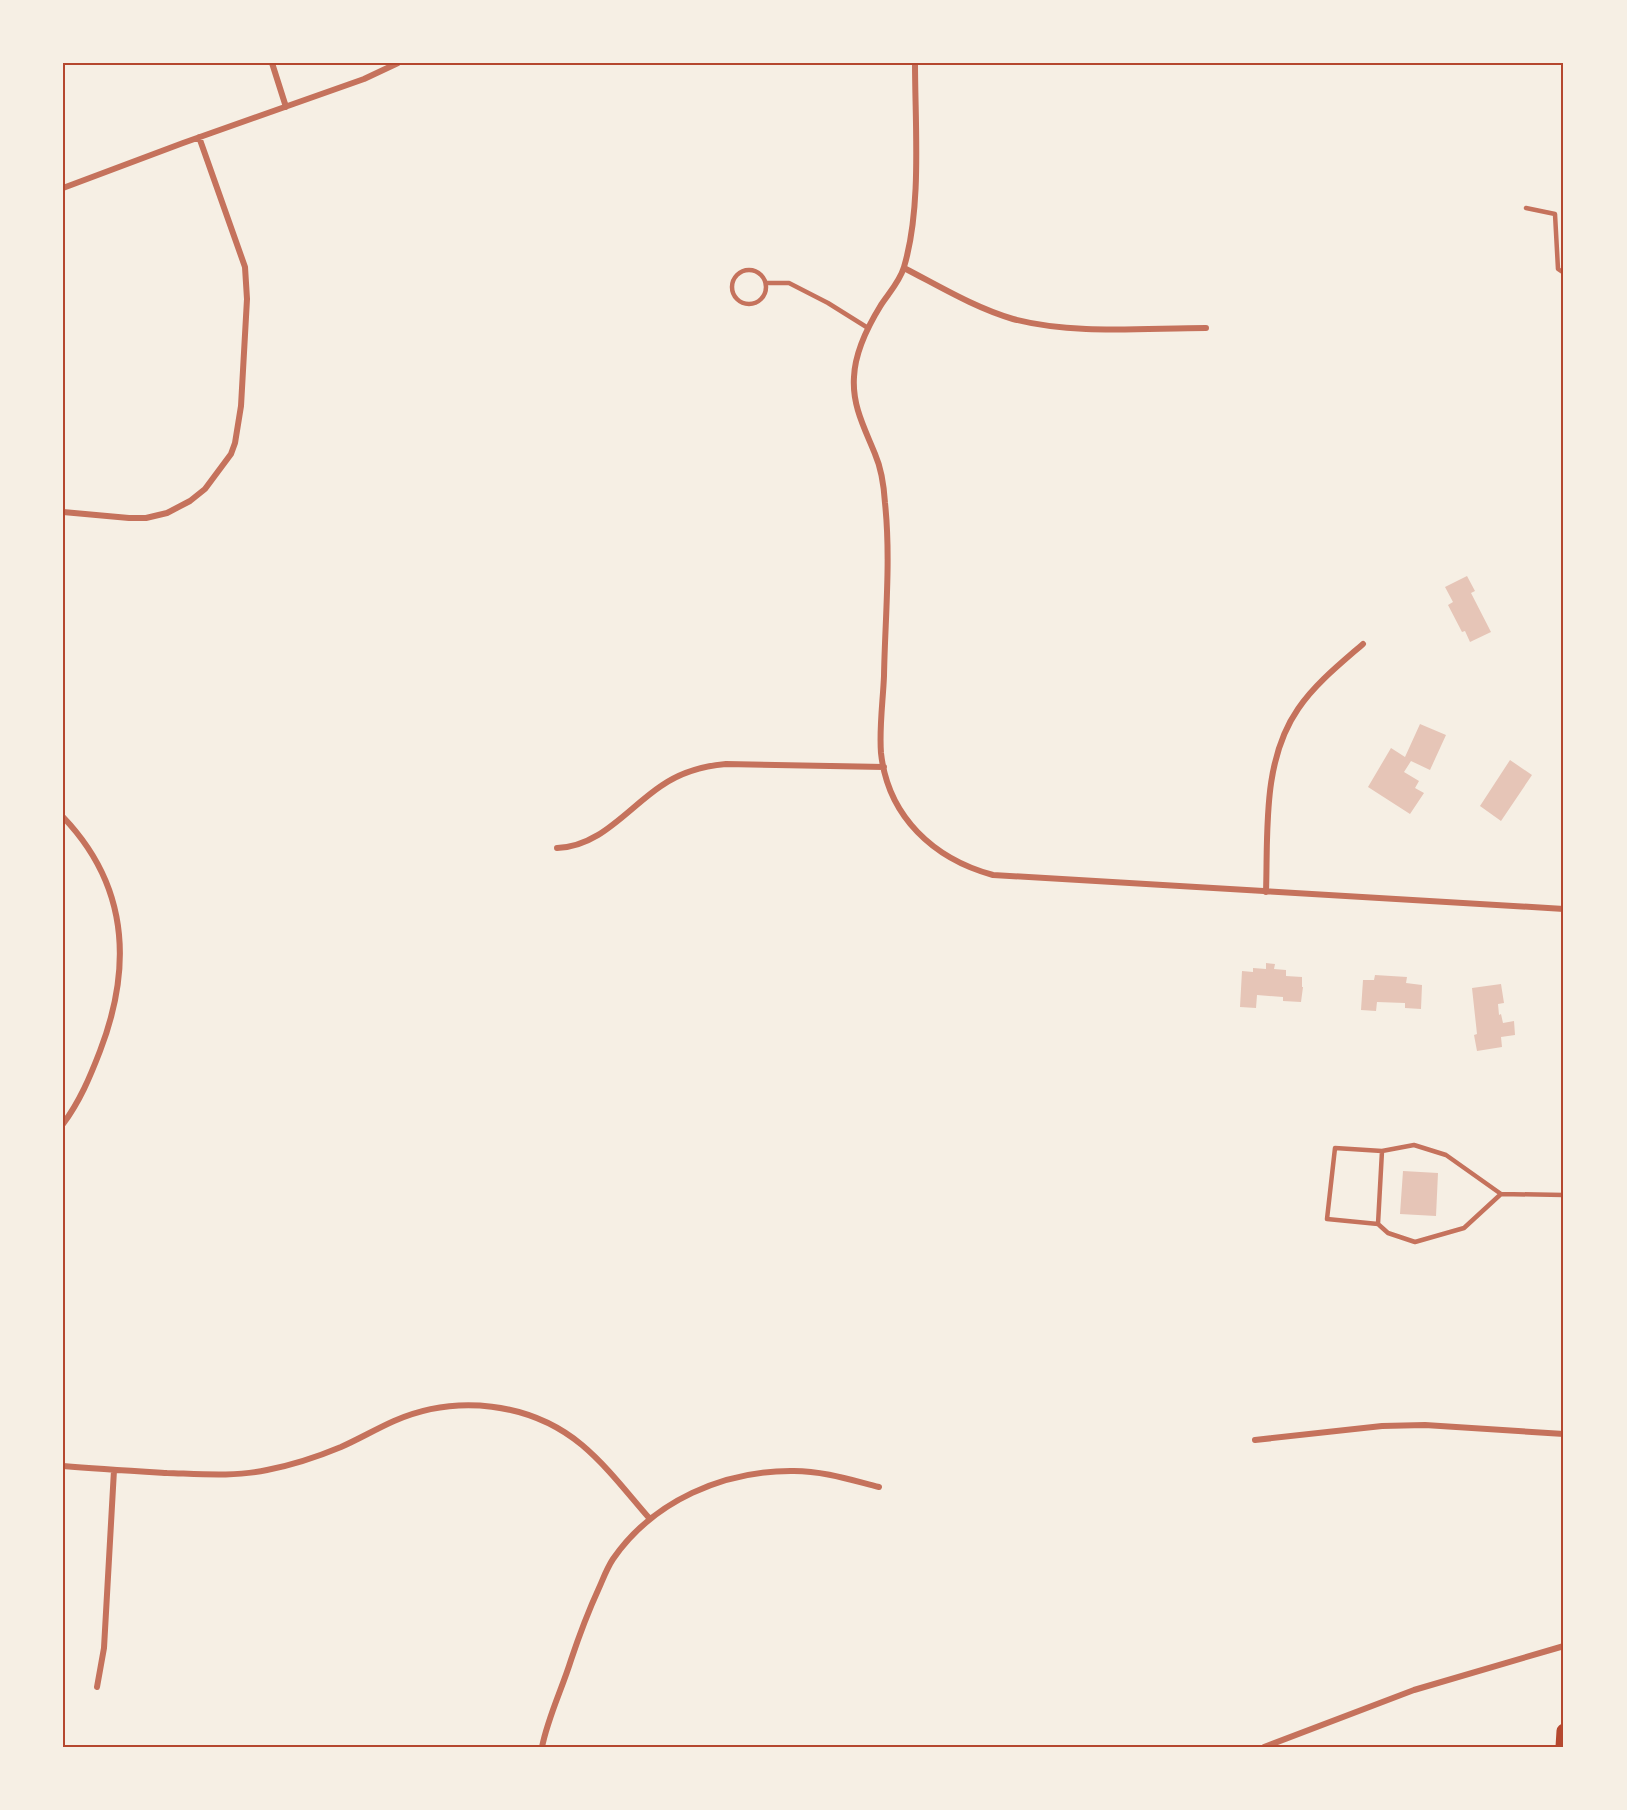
<svg xmlns="http://www.w3.org/2000/svg" width="1627" height="1810" font-family="'Work Sans',sans-serif">
  <style>
    .building { fill: #e6c5b7 }
    .lines { fill: none; stroke-linecap: round; stroke-linejoin: round }
    .service { stroke: #c5725c; stroke-width: 4.5 }
    .minor { stroke: #c5725c; stroke-width: 6 }
    .primary { stroke: #b5482f; stroke-width: 15 }
    .neatline { fill: none; stroke: #b5482f; stroke-width: 2 }
  </style>
  <rect width="100%" height="100%" fill="#f6efe4"/>
  <!-- building -->
  <path class="building" d="M 1467,576 L 1475,591 L 1471,593 L 1491,632 L 1470,642 L 1465,631 L 1462,632 L 1448,605 L 1453,602 L 1445,587 Z
    M 1420,724 L 1446,735 L 1430,770 L 1411,761 L 1404,772 L 1419,781 L 1415,788 L 1424,793 L 1410,814 L 1368,787 L 1391,748 L 1405,757 Z
    M 1510,760 L 1532,775 L 1501,821 L 1480,806 Z
    M 1266,963 L 1275,964 L 1274,969 L 1286,970 L 1286,976 L 1302,977 L 1302,987 L 1303,987 L 1301,1002 L 1283,1001 L 1283,997 L 1257,995 L 1256,1008 L 1240,1007 L 1242,971 L 1253,972 L 1253,968 L 1266,969 Z
    M 1375,975 L 1407,977 L 1406,983 L 1422,985 L 1421,1009 L 1405,1008 L 1405,1003 L 1377,1002 L 1376,1011 L 1361,1010 L 1363,980 L 1374,980 Z
    M 1501,984 L 1504,1003 L 1498,1004 L 1499,1015 L 1501,1014 L 1503,1023 L 1514,1021 L 1515,1035 L 1501,1037 L 1502,1047 L 1477,1051 L 1474,1035 L 1477,1034 L 1472,988 Z
    M 1403,1171 L 1438,1173 L 1436,1216 L 1400,1214 Z"/>
  <g class="lines">
    <!-- service -->
    <path class="service" d="M 1526,208 L 1555,214 L 1558,269 L 1564,273
      M732 287a17 17 0 1 1 34 0a17 17 0 1 1-34 0Z
      M 766,283 L 789,283 L 828,303 L 868,328
      M 1414,1145 L 1446,1155 L 1501,1194 L 1464,1228 L 1415,1242 L 1388,1233 L 1378,1224 L 1327,1219 L 1335,1148 L 1382,1151 Z
      M 1501,1194 L 1564,1195
      M 1378,1224 L 1382,1151"/>
    <!-- minor -->
    <path class="minor" d="M 272,63 L 286,107
      M 915,63 C 915,125 922,207 904,267 C 900,281 889,293 881,305 C 868,326 855,352 854,377 C 852,406 865,429 875,454 C 882,470 884,487 885,503 C 891,560 885,619 884,676 C 883,701 879,728 881,753 C 888,817 934,859 993,875 L 1564,909
      M 63,188 L 183,143 L 364,79 L 398,63
      M 904,268 C 939,286 975,308 1013,319 C 1073,335 1144,328 1206,328
      M 63,512 L 129,518 L 146,518 L 167,513 L 190,501 L 205,489 L 231,454 L 235,443 L 241,406 L 247,299 L 245,267 L 199,137
      M 63,817 C 128,885 133,965 100,1051 C 90,1077 80,1101 63,1124
      M 557,848 C 600,847 628,808 661,786 C 681,772 703,766 726,764 L 884,767
      M 1266,892 C 1268,832 1262,761 1298,709 C 1315,684 1340,664 1363,644
      M 1255,1440 L 1382,1426 L 1425,1425 L 1564,1434
      M 63,1466 C 98,1469 133,1471 167,1473 C 200,1474 235,1477 267,1470 C 293,1465 317,1457 341,1447 C 359,1439 376,1429 394,1421 C 456,1394 530,1402 582,1445 C 608,1467 628,1494 650,1519
      M 97,1687 L 104,1648 L 114,1470
      M 542,1747 C 548,1717 562,1689 571,1660 C 579,1636 588,1612 599,1588 C 603,1579 607,1568 613,1559 C 653,1501 724,1470 794,1471 C 823,1471 851,1480 879,1487
      M 1264,1747 L 1414,1690 L 1564,1646"/>
    <!-- primary -->
    <path class="primary" d="M 1563,1747 L 1564,1731"/>
  </g>
  <!-- border -->
  <rect width="1627" height="1810" fill="none" stroke="#f6efe4" stroke-width="129"/>
  <rect x="64" y="64" width="1498" height="1682" class="neatline"/>
</svg>
